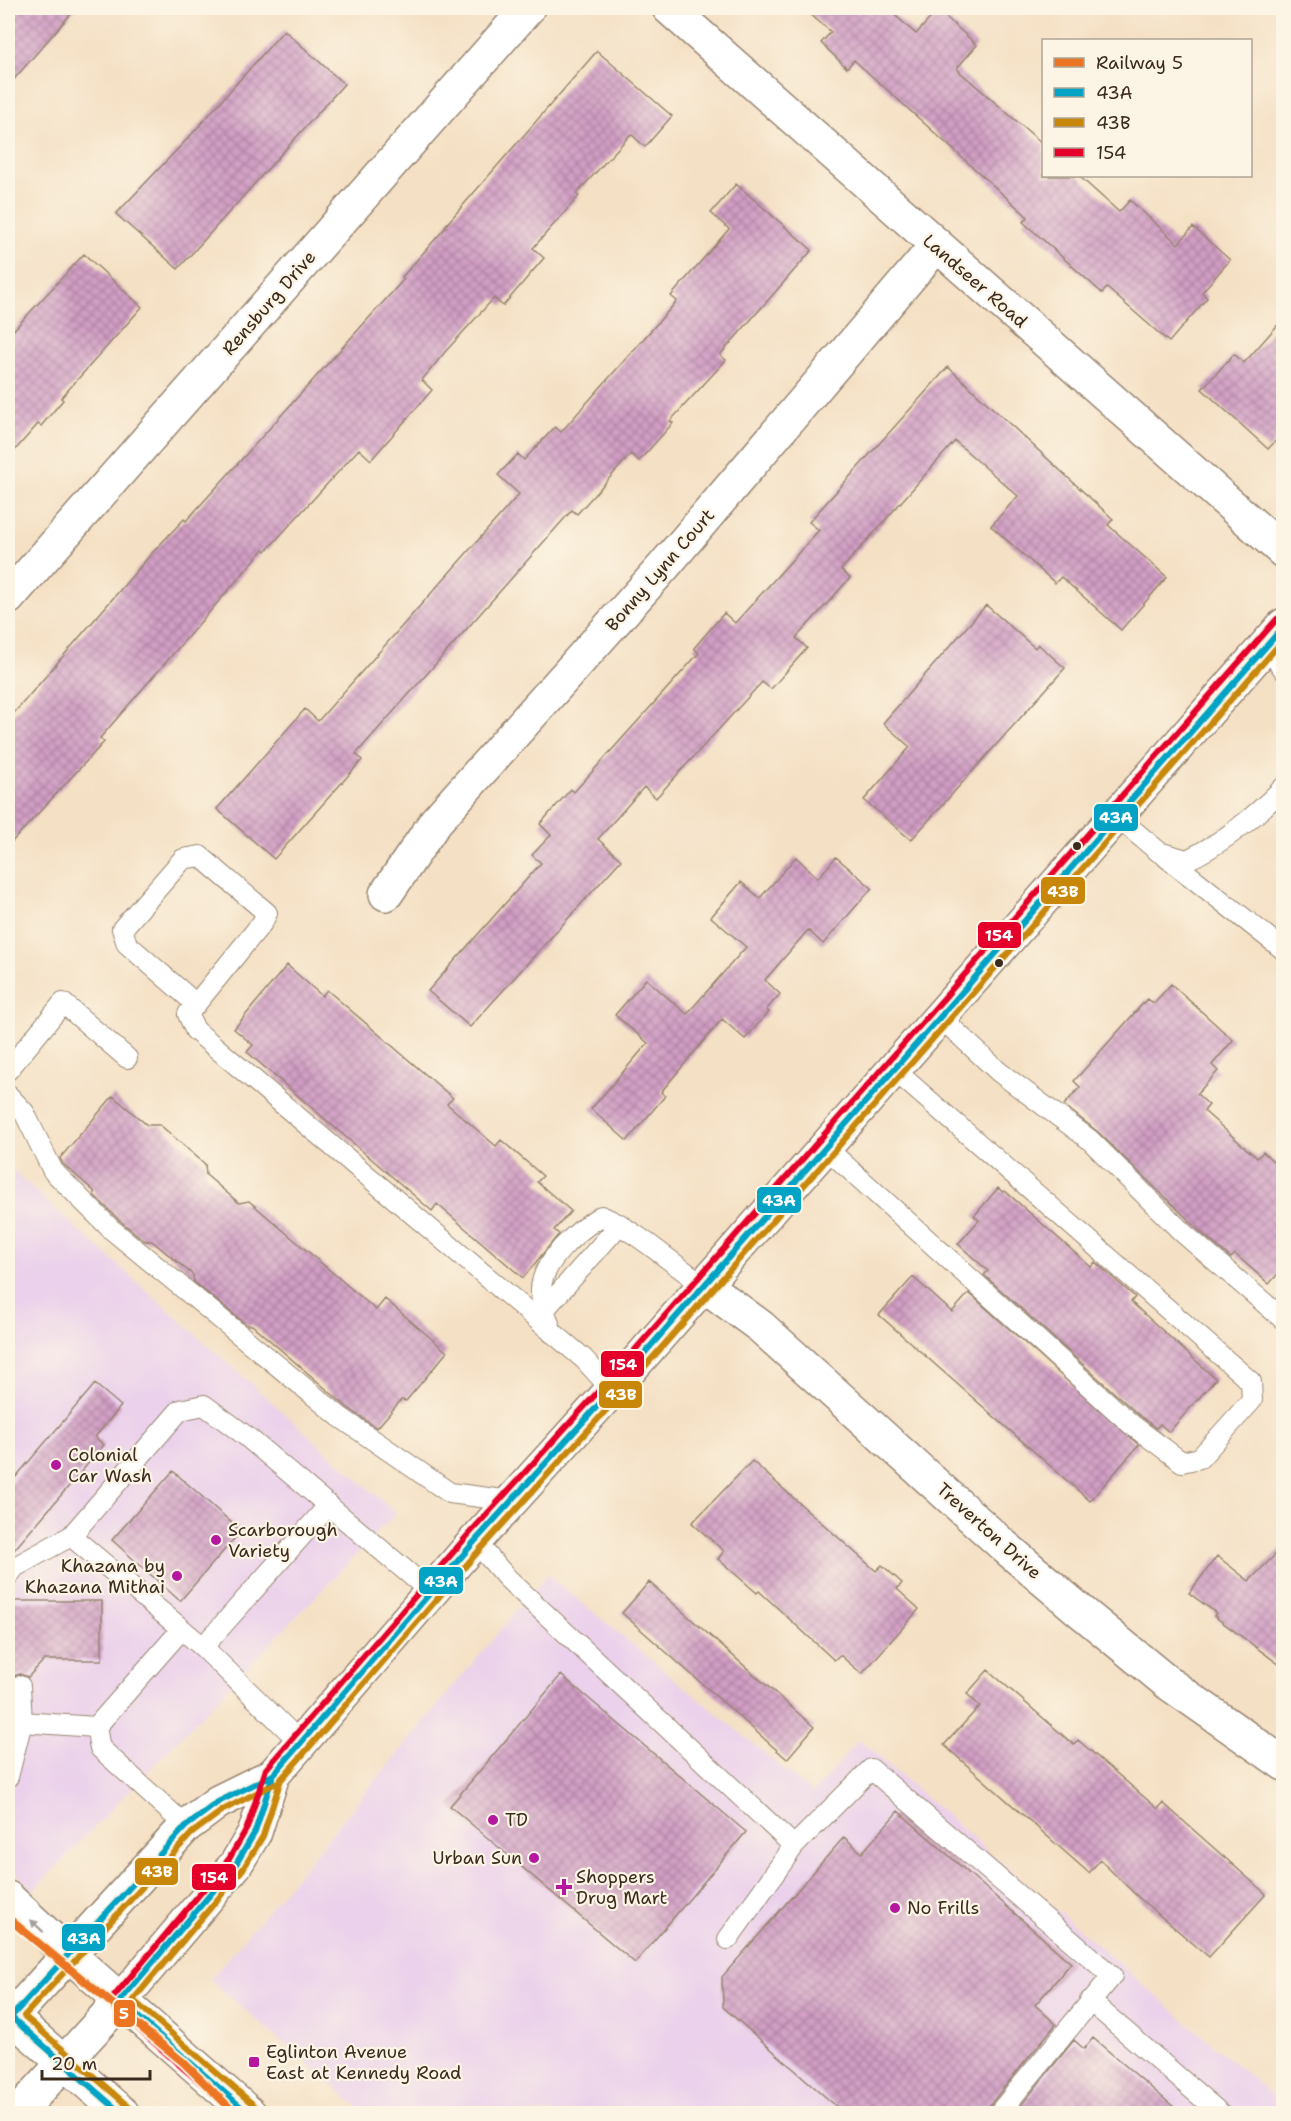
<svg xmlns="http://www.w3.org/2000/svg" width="1291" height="2121" font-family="'Shantell Sans',sans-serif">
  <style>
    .built { fill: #ebd1eb }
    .building { fill: url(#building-cross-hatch) }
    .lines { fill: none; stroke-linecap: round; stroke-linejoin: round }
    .service-casing { stroke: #988571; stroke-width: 22 }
    .minor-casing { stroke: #988571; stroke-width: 36 }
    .secondary-casing { stroke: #988571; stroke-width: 36 }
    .primary-casing { stroke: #988571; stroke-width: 36 }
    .service { stroke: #fff; stroke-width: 20 }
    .minor { stroke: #fff; stroke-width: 33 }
    .secondary { stroke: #fff; stroke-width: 33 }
    .primary { stroke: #fff; stroke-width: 33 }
    .bus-1-casing { stroke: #fcf5e5; stroke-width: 10 }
    .bus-2-casing { stroke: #fcf5e5; stroke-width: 10 }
    .bus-3-casing { stroke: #fcf5e5; stroke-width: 10 }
    .bus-1 { stroke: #03a3c5; stroke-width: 6 }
    .bus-2 { stroke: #c88708; stroke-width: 6 }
    .bus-3 { stroke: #e4002b; stroke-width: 6 }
    .rail-1-casing { stroke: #fcf5e5; stroke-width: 12 }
    .rail-1 { stroke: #eb7523; stroke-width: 8 }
    .oneway { fill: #a79f9a }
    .bus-dot { fill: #3b2a1e; stroke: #fcf5e5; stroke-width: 2 }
    .poi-dot { fill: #b5179e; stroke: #fcf5e5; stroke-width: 2 }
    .labels { text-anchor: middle; stroke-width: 4.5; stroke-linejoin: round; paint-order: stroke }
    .street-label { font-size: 18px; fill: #3b2a1e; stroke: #fcf5e5 }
    .poi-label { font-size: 18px; fill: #3b2a1e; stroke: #fcf5e5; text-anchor: start }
    .line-badge { stroke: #fcf5e5; stroke-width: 2 }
    .badge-label { font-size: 16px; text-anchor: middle; font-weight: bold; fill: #fff }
  </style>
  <defs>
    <pattern id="building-cross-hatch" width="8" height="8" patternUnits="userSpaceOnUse" patternTransform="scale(1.5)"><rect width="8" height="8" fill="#d19ec5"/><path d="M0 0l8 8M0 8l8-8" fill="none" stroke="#ab819f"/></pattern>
  </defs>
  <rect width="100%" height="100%" fill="#fcf5e5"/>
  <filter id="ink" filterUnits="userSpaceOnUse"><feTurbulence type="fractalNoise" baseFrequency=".0167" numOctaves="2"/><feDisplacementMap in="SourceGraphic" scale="12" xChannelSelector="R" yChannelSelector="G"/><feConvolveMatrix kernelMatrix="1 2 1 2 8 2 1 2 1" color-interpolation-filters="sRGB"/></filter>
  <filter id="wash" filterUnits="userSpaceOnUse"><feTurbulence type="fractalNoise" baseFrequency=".008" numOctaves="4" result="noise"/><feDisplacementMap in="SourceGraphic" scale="24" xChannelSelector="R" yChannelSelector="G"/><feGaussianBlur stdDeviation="1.35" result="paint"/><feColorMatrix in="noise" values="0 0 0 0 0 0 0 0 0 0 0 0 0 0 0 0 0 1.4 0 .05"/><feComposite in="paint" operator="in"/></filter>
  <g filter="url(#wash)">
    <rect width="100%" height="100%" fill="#f4e0c4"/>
    <!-- built -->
    <path class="built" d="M 8,1167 L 396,1513 L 33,1891 L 8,1866 Z
      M 547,1574 L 813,1793 L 859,1740 L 1283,2105 L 1283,2113 L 365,2113 L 210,1980 Z"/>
    <g id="blocks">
      <!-- building -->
      <path class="building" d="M 8,8 L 76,8 L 8,86 Z
        M 803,8 L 887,8 L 916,34 L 938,10 L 977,45 L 957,68 L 960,72 L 1044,145 L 1044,176 L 1079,176 L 1119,212 L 1130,200 L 1178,244 L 1193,227 L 1230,260 L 1202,292 L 1207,298 L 1169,342 L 1107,288 L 1102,293 L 1041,238 L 1023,222 L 1028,217 L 854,60 L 847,68 L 821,43 L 831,32 Z
        M 284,30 L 344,84 L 178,269 L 116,214 L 192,134 Z
        M 597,51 L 672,116 L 645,147 L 631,134 L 576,194 L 579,196 L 533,248 L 544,258 L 503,306 L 494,298 L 445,352 L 422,380 L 432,390 L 371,460 L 359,449 L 266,551 L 264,549 L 100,738 L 104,742 L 8,846 L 8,720 L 152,553 L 184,519 L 186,521 L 404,279 L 402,277 L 446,227 L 445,226 Z
        M 736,184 L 812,250 L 720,355 L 726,360 L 670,421 L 673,423 L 639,461 L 631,454 L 577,514 L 572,510 L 356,754 L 362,760 L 274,859 L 217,809 L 305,709 L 318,721 L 519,494 L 498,475 L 518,454 L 524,460 L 555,427 L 561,432 L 677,301 L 671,296 L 729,229 L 711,213 Z
        M 84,254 L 142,307 L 61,398 L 63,400 L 41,426 L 38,424 L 8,458 L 8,336 Z
        M 1284,318 L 1284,432 L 1268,449 L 1202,389 L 1234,354 L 1244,363 Z
        M 948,367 L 1113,519 L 1108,525 L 1167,577 L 1121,630 L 1061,577 L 1055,583 L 991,526 L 1018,496 L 955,441 L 841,570 L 850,578 L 796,638 L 807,648 L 771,689 L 762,682 L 656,798 L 644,787 L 598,839 L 621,860 L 470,1027 L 428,991 L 541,863 L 532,855 L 551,835 L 540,824 L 571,789 L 574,792 L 699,653 L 694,648 L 724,613 L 735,623 L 819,530 L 809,522 Z
        M 986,605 L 1035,648 L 1038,644 L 1065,668 L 911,840 L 864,800 L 910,747 L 883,723 Z
        M 796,857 L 818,878 L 836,857 L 872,888 L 823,944 L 808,930 L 765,980 L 780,994 L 766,1010 L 769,1012 L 745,1039 L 722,1019 L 661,1092 L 665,1096 L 627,1141 L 591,1109 L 648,1043 L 615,1015 L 646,979 L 687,1014 L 746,947 L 711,917 L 741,882 L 760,898 Z
        M 287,965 L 322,996 L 327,990 L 453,1098 L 447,1104 L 496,1146 L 501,1140 L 543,1176 L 537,1182 L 571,1211 L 554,1230 L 559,1234 L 523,1278 L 437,1204 L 432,1211 L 247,1052 L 253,1045 L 234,1029 Z
        M 1171,984 L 1233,1040 L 1212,1065 L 1218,1071 L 1197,1094 L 1209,1105 L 1204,1111 L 1257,1158 L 1263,1152 L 1284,1171 L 1284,1267 L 1269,1284 L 1235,1254 L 1231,1258 L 1202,1233 L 1098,1132 L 1064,1105 L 1080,1087 L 1074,1081 L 1147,999 L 1154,1003 Z
        M 113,1096 L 147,1125 L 160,1125 L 205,1164 L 206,1175 L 239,1203 L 249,1201 L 376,1310 L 385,1299 L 447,1352 L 406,1401 L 401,1400 L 377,1428 L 347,1407 L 252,1325 L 247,1325 L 194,1282 L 193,1275 L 152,1241 L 145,1241 L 119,1220 L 94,1195 L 94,1191 L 63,1164 L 60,1158 Z
        M 998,1188 L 1003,1192 L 1005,1191 L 1091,1267 L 1095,1262 L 1135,1297 L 1131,1302 L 1216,1379 L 1169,1432 L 1160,1424 L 1156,1428 L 1140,1416 L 984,1275 L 988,1271 L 958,1244 L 979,1220 L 974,1216 Z
        M 913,1277 L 952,1312 L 969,1293 L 1139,1445 L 1090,1501 L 879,1315 Z
        M 95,1384 L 121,1406 L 95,1437 L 104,1445 L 8,1557 L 8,1486 Z
        M 752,1461 L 876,1571 L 882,1565 L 902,1583 L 897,1589 L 919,1609 L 862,1674 L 840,1655 L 834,1660 L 759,1591 L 757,1593 L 718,1559 L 724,1551 L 692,1523 Z
        M 173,1471 L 241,1531 L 180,1601 L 112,1540 Z
        M 1284,1546 L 1284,1668 L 1214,1616 L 1216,1613 L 1189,1593 L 1217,1556 L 1249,1581 Z
        M 649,1582 L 814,1727 L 787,1759 L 622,1613 Z
        M 8,1601 L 102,1601 L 102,1660 L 44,1660 L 28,1677 L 20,1674 L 13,1676 L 9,1681 L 8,1698 Z
        M 988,1670 L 1074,1745 L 1078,1740 L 1158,1809 L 1163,1803 L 1266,1894 L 1209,1957 L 1137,1896 L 1100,1860 L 1089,1873 L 944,1745 L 980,1706 L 967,1694 Z
        M 561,1675 L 746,1832 L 635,1963 L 450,1806 Z
        M 898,1811 L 1071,1963 L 1035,2005 L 1056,2024 L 989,2106 L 986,2114 L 845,2114 L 723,2007 L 722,1977 L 844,1837 L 862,1853 Z
        M 1093,2038 L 1182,2114 L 1014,2114 L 1074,2040 L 1084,2049 Z"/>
    </g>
  </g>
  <g filter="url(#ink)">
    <use href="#blocks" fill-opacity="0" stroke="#988571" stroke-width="1.5"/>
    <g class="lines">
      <!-- service casing -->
      <g class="service-casing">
        <path id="service" d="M 1266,645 L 1284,670
          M 1116,816 L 1159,852 L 1187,860 C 1225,842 1255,817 1284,787
          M 1166,857 L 1284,950
          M 196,1004 L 127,944 L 122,929 L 183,859 L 200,856 L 267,913 L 262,923 L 196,1004 L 188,1014 L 195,1030 L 584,1359 L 612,1390
          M 939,1016 L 999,1072 L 1090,1140 L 1182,1232 L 1284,1320
          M 8,1070 L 63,1003 L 127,1058
          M 8,1095 L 24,1112 L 53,1171 L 111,1229 L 340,1417 L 450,1493 L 511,1501
          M 825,1147 L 1132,1425 L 1182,1462 L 1200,1458 L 1252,1400 L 1251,1382 L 892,1068
          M 545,1309 L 620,1224
          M 552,1333 C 548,1320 542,1306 541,1293 C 539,1263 578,1230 601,1216 C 639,1232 669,1262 704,1285
          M 475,1541 L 507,1578 L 794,1846 L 871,1769 L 1112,1976 L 998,2114
          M 8,1576 L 15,1567 L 71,1536
          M 203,1647 L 329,1505
          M 8,1710 L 22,1722 L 96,1727
          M 15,1722 L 22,1722 L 20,1686
          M 96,1727 L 100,1748 L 186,1826
          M 96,1727 L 181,1630
          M 301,1743 L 203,1647 L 71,1536 L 180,1410 L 204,1405 L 246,1436 L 431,1592
          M 8,1777 L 22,1722
          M 728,1939 L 794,1846
          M 1090,2001 L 1221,2114"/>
      </g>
      <!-- minor casing -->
      <g class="minor-casing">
        <path id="minor" d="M 669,8 L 1284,552
          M 8,598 L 528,8
          M 386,894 L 436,821 L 664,566 L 936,246
          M 704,1285 L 761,1327 L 1004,1546 L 1078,1609 L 1168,1683 L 1284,1764"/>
      </g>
      <!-- secondary casing -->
      <g class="secondary-casing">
        <path id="secondary" d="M 8,2021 L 186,1826 L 218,1802 L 273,1775 L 475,1541 L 612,1390 L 1284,625
          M 17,2114 L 120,2001 L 236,1864 L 255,1832 L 273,1775"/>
      </g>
      <!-- primary casing -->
      <g class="primary-casing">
        <path id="primary" d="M 8,1898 L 68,1954 L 250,2114
          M 8,2014 L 123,2114"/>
      </g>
      <!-- service -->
      <use href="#service" class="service"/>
      <!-- minor -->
      <use href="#minor" class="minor"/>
      <!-- secondary -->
      <use href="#secondary" class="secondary"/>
      <!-- primary -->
      <use href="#primary" class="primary"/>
      <!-- bus-1 casing -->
      <g class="bus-1-casing">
        <path id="bus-1" d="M 122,2114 L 11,2017 L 186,1826 L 218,1802 L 273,1775 L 475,1541 L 612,1390 L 1284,626
          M 249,2114 L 120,2001 L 236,1864 L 255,1832 L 273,1775 L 291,1754"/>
      </g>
      <!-- bus-2 casing -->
      <g class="bus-2-casing">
        <path id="bus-2" d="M 129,2107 L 24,2016 L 192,1833 L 223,1810 L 280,1781 L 482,1547 L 619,1396 L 1284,639
          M 256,2107 L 133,2000 L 243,1869 L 263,1836 L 281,1779 L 298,1760"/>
      </g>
      <!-- bus-3 casing -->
      <g class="bus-3-casing">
        <path id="bus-3" d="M 236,2114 L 114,2008 L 111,2000 L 229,1859 L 247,1828 L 266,1769 L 468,1535 L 605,1384 L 1277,619"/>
      </g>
      <!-- bus-1 -->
      <use href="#bus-1" class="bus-1"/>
      <!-- bus-2 -->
      <use href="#bus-2" class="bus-2"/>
      <!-- bus-3 -->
      <use href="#bus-3" class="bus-3"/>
      <!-- rail-1 casing -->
      <g class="rail-1-casing">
        <path id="rail-1" d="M 8,1918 L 183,2062 L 236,2114"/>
      </g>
      <!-- rail-1 -->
      <use href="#rail-1" class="rail-1"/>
    </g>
    <!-- one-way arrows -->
    <defs><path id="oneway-solid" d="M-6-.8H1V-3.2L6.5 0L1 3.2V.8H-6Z" transform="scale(1.5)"/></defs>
    <use class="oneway" href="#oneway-solid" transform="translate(37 1926) rotate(-137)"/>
  </g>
  <!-- markers -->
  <g class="bus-dot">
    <circle cx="1077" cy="846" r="5"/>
    <circle cx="999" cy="963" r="5"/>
  </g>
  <g class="poi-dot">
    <circle cx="56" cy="1465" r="6"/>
    <circle cx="216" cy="1540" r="6"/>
    <circle cx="177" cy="1576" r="6"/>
    <circle cx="493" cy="1820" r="6"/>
    <circle cx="534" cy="1858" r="6"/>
    <path d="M561 1878h6v6h6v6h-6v6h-6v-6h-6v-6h6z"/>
    <circle cx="895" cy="1908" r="6"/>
    <rect x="248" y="2056" width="12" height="12" rx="3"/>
  </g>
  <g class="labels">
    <!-- street labels -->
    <g class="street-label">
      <text transform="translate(975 281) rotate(41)" y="6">Landseer Road</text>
      <text transform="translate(269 303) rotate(-49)" y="6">Rensburg Drive</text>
      <text transform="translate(660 570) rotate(-49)" y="6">Bonny Lynn Court</text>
      <text transform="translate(989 1531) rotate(42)" y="6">Treverton Drive</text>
    </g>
    <!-- poi labels -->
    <g class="poi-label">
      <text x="68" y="1461">Colonial<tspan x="68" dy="21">Car Wash</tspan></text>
      <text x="228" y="1536">Scarborough<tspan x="228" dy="21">Variety</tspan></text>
      <text x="165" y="1572" text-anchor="end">Khazana by<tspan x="165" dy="21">Khazana Mithai</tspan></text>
      <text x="505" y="1826">TD</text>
      <text x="522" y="1864" text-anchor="end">Urban Sun</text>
      <text x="576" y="1883">Shoppers<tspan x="576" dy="21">Drug Mart</tspan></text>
      <text x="907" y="1914">No Frills</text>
      <text x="266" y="2058">Eglinton Avenue<tspan x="266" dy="21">East at Kennedy Road</tspan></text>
    </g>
  </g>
  <g class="line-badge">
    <rect x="1093" y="803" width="46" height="29" rx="6" fill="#03a3c5"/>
    <rect x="1040" y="876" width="46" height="29" rx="6" fill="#c88708"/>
    <rect x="977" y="921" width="45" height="28" rx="6" fill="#e4002b"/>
    <rect x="756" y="1186" width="46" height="28" rx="6" fill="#03a3c5"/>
    <rect x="600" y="1350" width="45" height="28" rx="6" fill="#e4002b"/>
    <rect x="598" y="1380" width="45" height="29" rx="6" fill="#c88708"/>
    <rect x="418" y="1566" width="46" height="29" rx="6" fill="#03a3c5"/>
    <rect x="134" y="1857" width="45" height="29" rx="6" fill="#c88708"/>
    <rect x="191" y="1863" width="46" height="28" rx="6" fill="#e4002b"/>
    <rect x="61" y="1923" width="45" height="29" rx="6" fill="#03a3c5"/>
    <rect x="113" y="1999" width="23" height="29" rx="6" fill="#eb7523"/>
  </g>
  <g class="badge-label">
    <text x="1116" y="823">43A</text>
    <text x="1063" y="897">43B</text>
    <text x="999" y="941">154</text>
    <text x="779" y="1206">43A</text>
    <text x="623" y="1370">154</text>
    <text x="621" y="1400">43B</text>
    <text x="441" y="1587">43A</text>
    <text x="157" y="1877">43B</text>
    <text x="214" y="1883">154</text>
    <text x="84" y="1944">43A</text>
    <text x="124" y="2019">5</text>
  </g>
  <!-- margin -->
  <rect width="1291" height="2121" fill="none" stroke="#fcf5e5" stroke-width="30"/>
  <!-- legend -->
  <rect x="1042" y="39" width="210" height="138" fill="#fcf5e5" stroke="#afa495" stroke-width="1.5"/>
  <rect x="1054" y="58" width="30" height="9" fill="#eb7523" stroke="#afa495" stroke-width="1.5"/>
  <text x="1096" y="69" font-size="18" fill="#3b2a1e">Railway 5</text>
  <rect x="1054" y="88" width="30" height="9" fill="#03a3c5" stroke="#afa495" stroke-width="1.5"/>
  <text x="1096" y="99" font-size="18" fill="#3b2a1e">43A</text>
  <rect x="1054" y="118" width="30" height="9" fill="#c88708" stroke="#afa495" stroke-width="1.5"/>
  <text x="1096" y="129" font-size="18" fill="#3b2a1e">43B</text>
  <rect x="1054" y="148" width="30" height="9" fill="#e4002b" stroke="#afa495" stroke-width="1.5"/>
  <text x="1096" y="159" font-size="18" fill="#3b2a1e">154</text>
  <!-- scale -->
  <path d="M42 2070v9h108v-9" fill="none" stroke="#3b2a1e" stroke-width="3"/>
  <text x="51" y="2070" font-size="18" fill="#3b2a1e" stroke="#fcf5e5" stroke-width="4.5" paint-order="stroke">20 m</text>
</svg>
